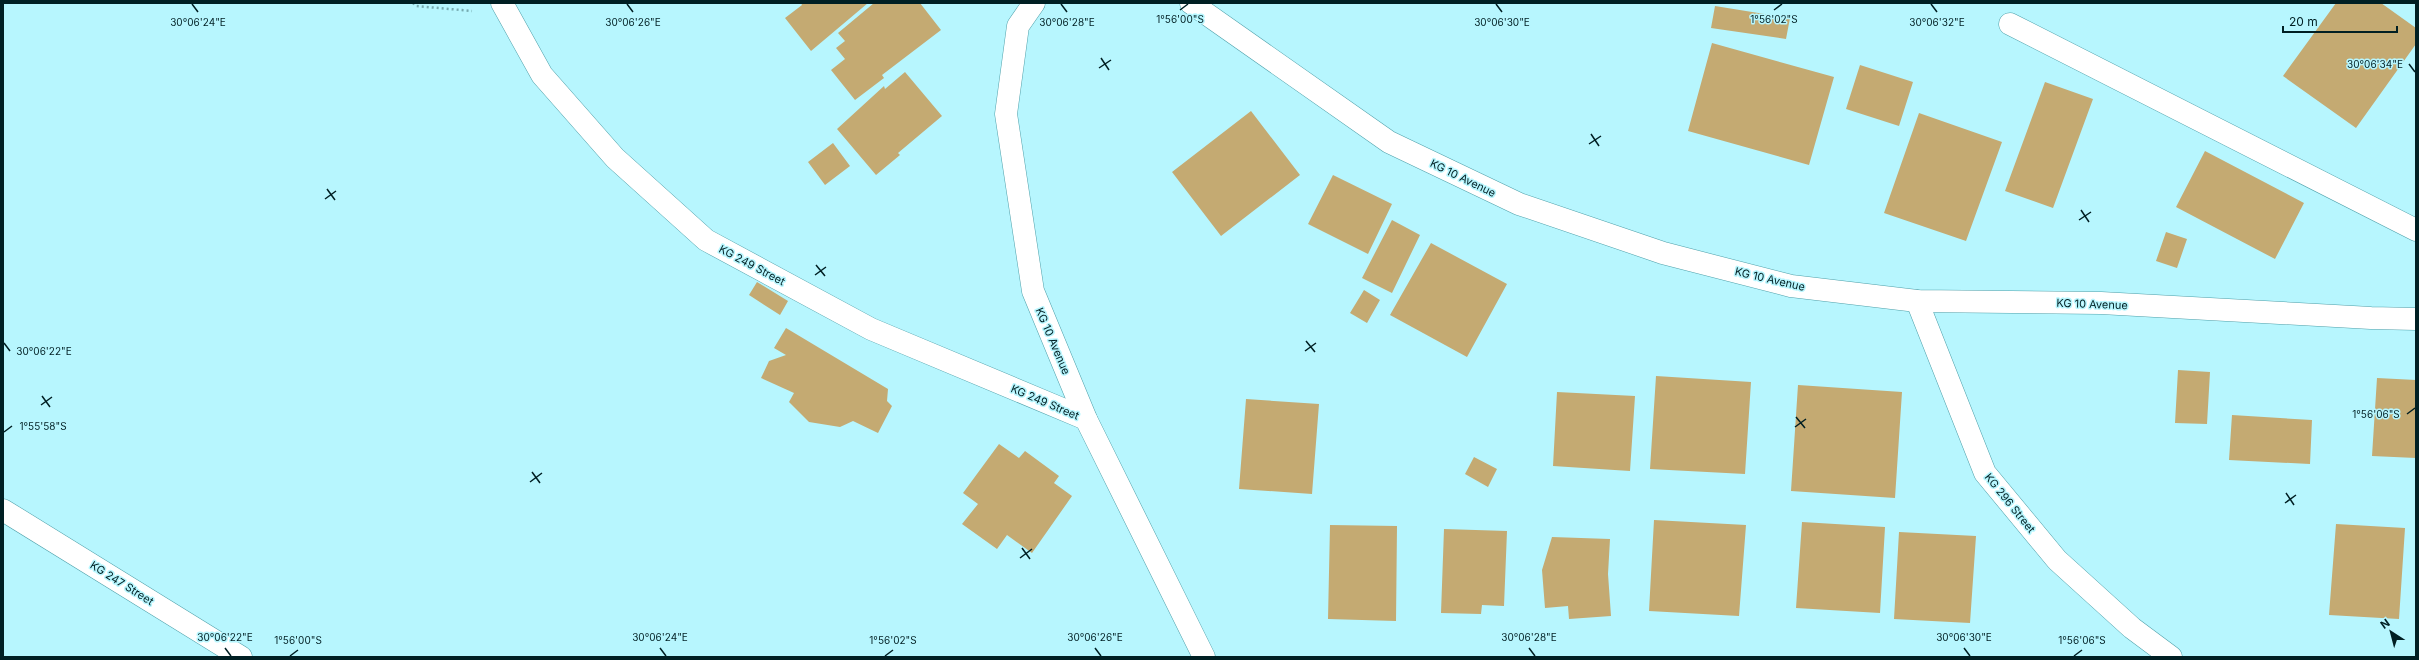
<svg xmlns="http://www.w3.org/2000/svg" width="2419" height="660" font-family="Inter,sans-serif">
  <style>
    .building { fill: #c4aa72 }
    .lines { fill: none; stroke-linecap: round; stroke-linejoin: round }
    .minor-casing { stroke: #4fa0aa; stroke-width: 23 }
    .tertiary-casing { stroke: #4fa0aa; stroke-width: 23 }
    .path { stroke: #76aab0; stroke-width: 2.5; stroke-dasharray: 2 3; stroke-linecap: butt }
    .minor { stroke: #fff; stroke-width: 22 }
    .tertiary { stroke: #fff; stroke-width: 22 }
    .ticks { fill: none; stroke: #001f23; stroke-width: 1.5 }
    .labels { text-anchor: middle; stroke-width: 3; stroke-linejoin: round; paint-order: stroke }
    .street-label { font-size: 11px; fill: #001f23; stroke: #b7f6fe }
    .ticks-label { font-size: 10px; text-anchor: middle; fill: #001f23; stroke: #b7f6fe; stroke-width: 3; stroke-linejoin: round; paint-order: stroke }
  </style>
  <rect width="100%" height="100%" fill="#b7f6fe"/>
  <!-- building -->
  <path class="building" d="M 801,3 L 868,3 L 811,51 L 785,18 L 802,5 Z
    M 874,3 L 920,3 L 941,30 L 882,75 L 884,78 L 855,100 L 831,70 L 845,59 L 836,48 L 845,41 L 838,33 Z
    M 2336,3 L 2381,3 L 2416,28 L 2416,44 L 2356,128 L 2283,76 Z
    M 1715,6 L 1790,18 L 1786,39 L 1711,28 Z
    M 1712,43 L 1834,77 L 1809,165 L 1688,131 Z
    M 1860,65 L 1913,82 L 1899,126 L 1846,109 Z
    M 905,72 L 942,116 L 898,153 L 900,155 L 876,175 L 837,129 L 884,86 L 885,89 Z
    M 2045,82 L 2093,99 L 2053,208 L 2005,191 Z
    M 1251,111 L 1300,175 L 1221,236 L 1172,172 Z
    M 1919,113 L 2002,142 L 1966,241 L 1884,213 Z
    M 833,143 L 850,166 L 825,185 L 808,162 Z
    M 2205,151 L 2304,203 L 2275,259 L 2176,207 Z
    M 1333,175 L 1392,204 L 1368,254 L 1308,224 Z
    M 1392,220 L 1420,235 L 1392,293 L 1362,278 Z
    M 2166,232 L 2187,239 L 2177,268 L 2156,261 Z
    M 1431,243 L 1507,284 L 1467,357 L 1390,315 Z
    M 757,282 L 788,301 L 780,315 L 749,295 Z
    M 1364,290 L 1380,300 L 1367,323 L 1350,313 Z
    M 786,328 L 888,389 L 887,401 L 892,406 L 878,433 L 853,421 L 840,427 L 809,422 L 789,402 L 794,393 L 761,378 L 769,361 L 786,355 L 774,348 Z
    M 2178,370 L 2210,372 L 2207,424 L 2175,423 Z
    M 1656,376 L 1751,382 L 1745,474 L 1650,469 Z
    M 2377,378 L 2416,380 L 2416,458 L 2372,456 Z
    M 1798,385 L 1902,392 L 1895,498 L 1791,491 Z
    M 1557,392 L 1635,396 L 1630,471 L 1553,466 Z
    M 1246,399 L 1319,404 L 1312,494 L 1239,489 Z
    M 2232,415 L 2312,420 L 2310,464 L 2229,460 Z
    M 999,444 L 1019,458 L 1025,451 L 1059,476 L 1054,483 L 1072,496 L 1032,553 L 1007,535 L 997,549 L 962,524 L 978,504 L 963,493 Z
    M 1474,457 L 1497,469 L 1488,487 L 1465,474 Z
    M 1654,520 L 1746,525 L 1739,616 L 1649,611 Z
    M 1802,522 L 1885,527 L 1880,613 L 1796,608 Z
    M 2336,524 L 2405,528 L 2399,619 L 2329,615 Z
    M 1330,525 L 1397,526 L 1396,621 L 1328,619 Z
    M 1444,529 L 1507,531 L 1504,606 L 1482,605 L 1481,614 L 1441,613 Z
    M 1899,532 L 1976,536 L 1970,623 L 1894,619 Z
    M 1552,537 L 1610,539 L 1608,574 L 1611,616 L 1569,619 L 1568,606 L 1545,608 L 1542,570 Z"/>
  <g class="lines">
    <!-- minor casing -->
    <g class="minor-casing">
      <path id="minor" d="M 502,3 L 542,75 L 615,158 L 706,240 L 871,329 L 1086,419
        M 2010,24 L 2416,230
        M 1917,301 L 1985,473 L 2057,560 L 2132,628 L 2171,657
        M 3,510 L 241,657"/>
    </g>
    <!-- tertiary casing -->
    <g class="tertiary-casing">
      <path id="tertiary" d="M 1034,3 L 1018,26 L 1006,114 L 1033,291 L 1086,419 L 1204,657
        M 1191,3 L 1389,142 L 1519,204 L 1663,253 L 1791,286 L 1917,301 L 2101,303 L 2371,318 L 2416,319"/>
    </g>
    <!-- path -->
    <path class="path" d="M 413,3 L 416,6 L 472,11"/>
    <!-- minor -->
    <use href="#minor" class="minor"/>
    <!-- tertiary -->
    <use href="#tertiary" class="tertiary"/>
  </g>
  <!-- ticks -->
  <path class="ticks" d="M 192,4 L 198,12M 627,4 L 633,12M 1061,4 L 1067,12M 1496,4 L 1502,12M 1931,4 L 1937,12M 1180,10 L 1188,4M 1774,10 L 1782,4M 1101,58 L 1109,70M 2409,64 L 2415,72M 1099,68 L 1111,60M 1591,134 L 1599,146M 1589,144 L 1601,136M 327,189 L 335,200M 325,199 L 336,191M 2081,210 L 2089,222M 2079,220 L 2091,212M 816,265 L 825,276M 815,275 L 826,267M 1306,341 L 1315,352M 4,343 L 10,351M 1305,351 L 1316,343M 42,396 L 50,407M 41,405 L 52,397M 2407,414 L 2415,408M 1796,417 L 1805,428M 1795,427 L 1806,419M 4,432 L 12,426M 532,472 L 540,483M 530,482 L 542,473M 2286,493 L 2294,505M 2285,503 L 2296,495M 1022,548 L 1030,559M 1020,558 L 1032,549M 225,648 L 231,656M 660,648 L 666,656M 1095,648 L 1101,656M 1529,648 L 1535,656M 1964,648 L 1970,656M 290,656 L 298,650M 885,656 L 893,650M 2074,656 L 2082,650"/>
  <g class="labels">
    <!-- street labels -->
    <g class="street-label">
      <text transform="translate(1463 178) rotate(26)" y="4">KG 10 Avenue</text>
      <text transform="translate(752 265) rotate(28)" y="4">KG 249 Street</text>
      <text transform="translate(1770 279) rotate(13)" y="4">KG 10 Avenue</text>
      <text transform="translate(2092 304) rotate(2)" y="4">KG 10 Avenue</text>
      <text transform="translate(1053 341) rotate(67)" y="4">KG 10 Avenue</text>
      <text transform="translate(1045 402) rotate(23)" y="4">KG 249 Street</text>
      <text transform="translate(2010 503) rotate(51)" y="4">KG 296 Street</text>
      <text transform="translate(122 583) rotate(32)" y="4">KG 247 Street</text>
    </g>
  </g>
  <g class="ticks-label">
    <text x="1180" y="23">1°56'00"S</text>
    <text x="1774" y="23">1°56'02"S</text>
    <text x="198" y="26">30°06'24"E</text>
    <text x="633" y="26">30°06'26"E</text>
    <text x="1067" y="26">30°06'28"E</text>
    <text x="1502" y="26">30°06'30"E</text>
    <text x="1937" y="26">30°06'32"E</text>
    <text x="2375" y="68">30°06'34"E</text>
    <text x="44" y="355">30°06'22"E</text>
    <text x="2376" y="418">1°56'06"S</text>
    <text x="43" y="430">1°55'58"S</text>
    <text x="225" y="641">30°06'22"E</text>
    <text x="660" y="641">30°06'24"E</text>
    <text x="1095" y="641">30°06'26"E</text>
    <text x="1529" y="641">30°06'28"E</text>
    <text x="1964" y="641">30°06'30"E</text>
    <text x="298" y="644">1°56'00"S</text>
    <text x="893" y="644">1°56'02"S</text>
    <text x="2082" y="644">1°56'06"S</text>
  </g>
  <!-- border -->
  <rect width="2419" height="660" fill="none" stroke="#001f23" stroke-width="8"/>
  <!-- north arrow -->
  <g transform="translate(2391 632) rotate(324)" stroke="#b7f6fe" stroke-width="3" paint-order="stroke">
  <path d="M0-3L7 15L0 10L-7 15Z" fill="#001f23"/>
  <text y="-6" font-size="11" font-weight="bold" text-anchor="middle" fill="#001f23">N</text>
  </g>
  <!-- scale -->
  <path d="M2283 26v6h114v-6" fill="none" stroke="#001f23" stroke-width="2"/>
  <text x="2289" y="26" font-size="12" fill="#001f23" stroke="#b7f6fe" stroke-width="3" paint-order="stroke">20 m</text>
</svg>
